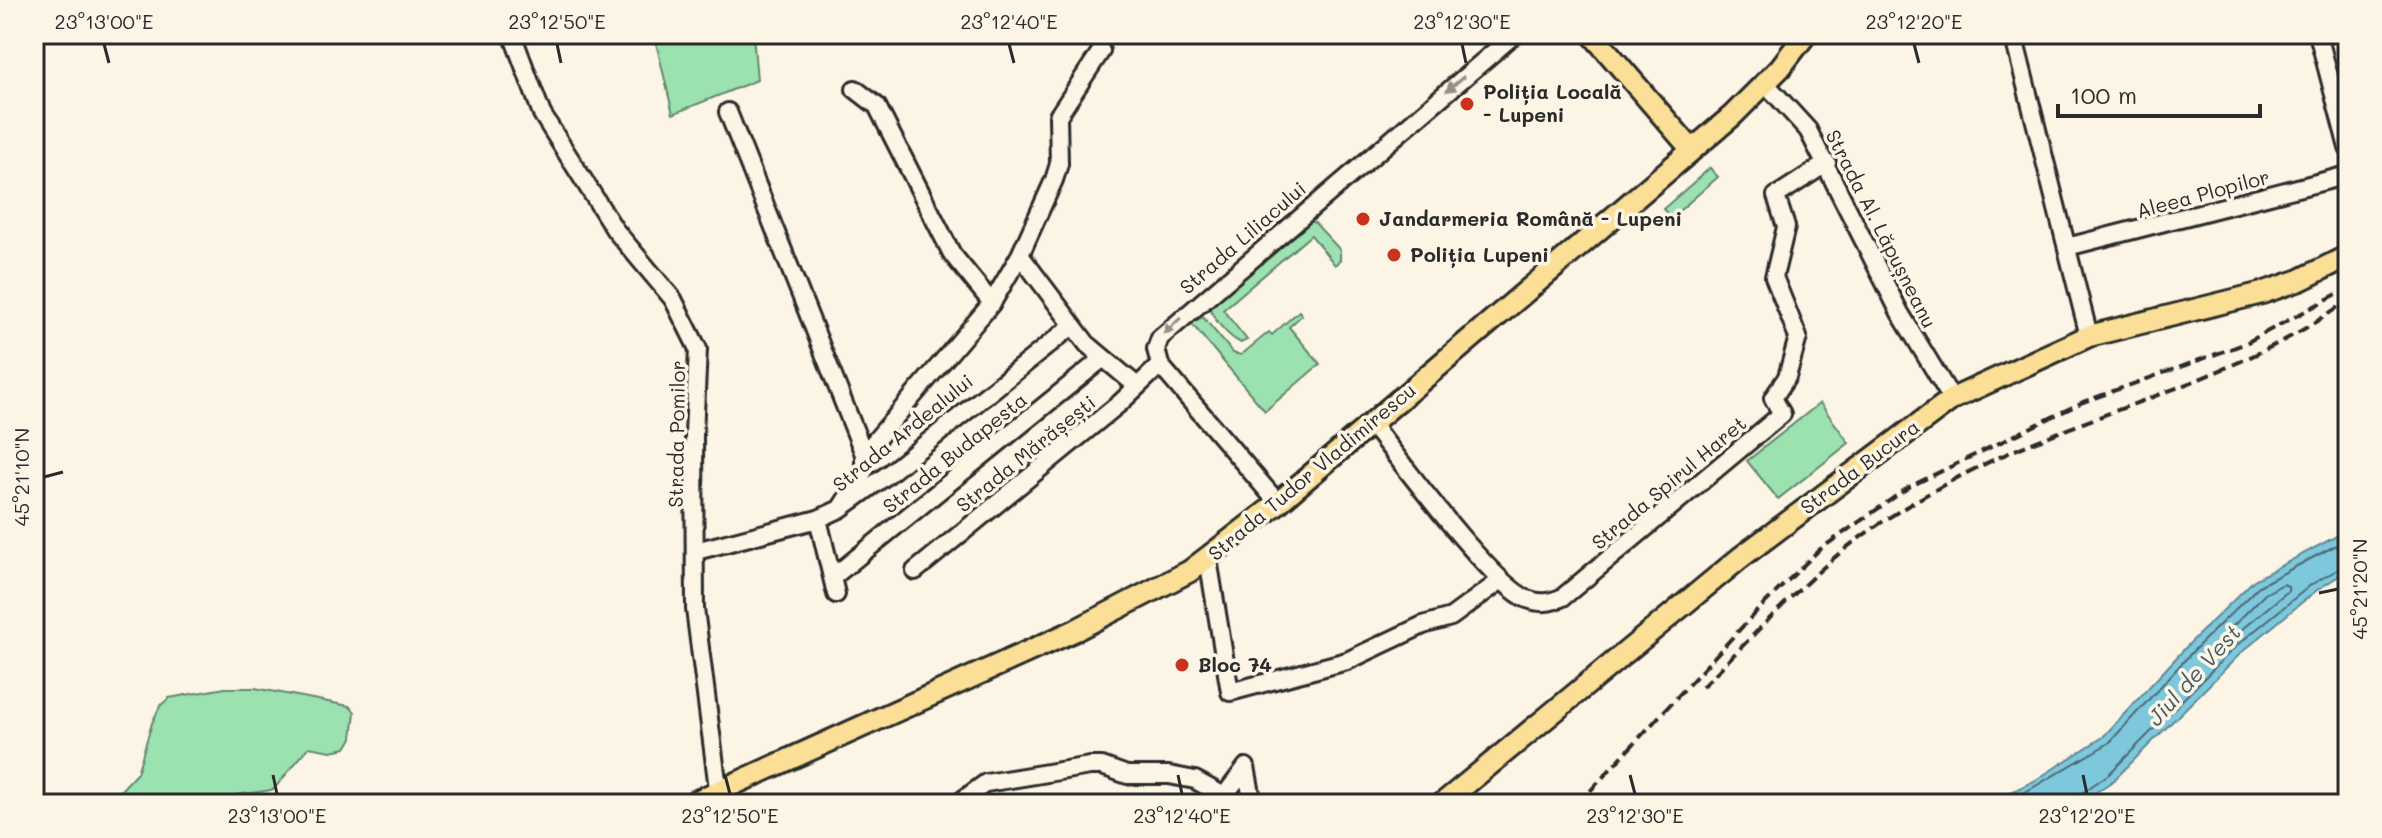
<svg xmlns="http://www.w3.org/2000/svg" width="2382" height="838" font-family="Mali,sans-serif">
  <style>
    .green { fill: #9be2b0; stroke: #63866e; stroke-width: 2 }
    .water { fill: #7ec8de; stroke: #5d8996; stroke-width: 2 }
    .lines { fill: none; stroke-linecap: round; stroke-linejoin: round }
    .shore { stroke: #4c6a73; stroke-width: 2 }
    .minor-casing { stroke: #2b2b2b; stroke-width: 22 }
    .major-casing { stroke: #2b2b2b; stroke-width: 26 }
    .minor { stroke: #fcf5e5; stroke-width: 16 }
    .major { stroke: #fbdf96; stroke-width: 20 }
    .rail { stroke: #2b2b2b; stroke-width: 4; stroke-dasharray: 12 6; stroke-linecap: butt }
    .oneway { fill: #949088 }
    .ticks { fill: none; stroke: #2b2b2b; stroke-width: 3 }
    .poi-dot { fill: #c8321e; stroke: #fcf5e5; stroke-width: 3 }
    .labels { text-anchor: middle; stroke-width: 7; stroke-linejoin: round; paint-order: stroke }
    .poi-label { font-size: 20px; font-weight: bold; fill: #2b2b2b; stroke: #fcf5e5; text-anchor: start }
    .street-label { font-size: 20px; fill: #2b2b2b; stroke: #fcf5e5 }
    .water-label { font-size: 22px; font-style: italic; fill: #445a61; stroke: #fcf5e5 }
    .neatline { fill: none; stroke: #2b2b2b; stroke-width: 3 }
    .ticks-label { font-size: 20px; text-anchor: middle; fill: #2b2b2b }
  </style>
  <rect width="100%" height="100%" fill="#fcf5e5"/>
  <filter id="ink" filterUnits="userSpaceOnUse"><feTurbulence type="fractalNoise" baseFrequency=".0125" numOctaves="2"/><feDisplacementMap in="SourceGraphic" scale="16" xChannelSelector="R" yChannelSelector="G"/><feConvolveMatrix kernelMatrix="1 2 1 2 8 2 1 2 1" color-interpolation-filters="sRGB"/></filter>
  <g filter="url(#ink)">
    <!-- green -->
    <path class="green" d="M 654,34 L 753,34 L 757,80 L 673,114 Z
      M 1710,168 L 1718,177 L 1671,218 L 1663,209 Z
      M 1307,220 L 1315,223 L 1340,250 L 1340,260 L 1335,265 L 1311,235 L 1223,310 L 1247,340 L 1241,343 C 1228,337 1212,318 1209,305 Z
      M 1299,311 L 1302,315 L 1289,327 L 1320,364 L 1265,411 L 1191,323 L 1203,317 L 1233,353 L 1241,355 L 1269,332 L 1272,335 Z
      M 1820,403 L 1849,443 L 1778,499 L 1747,461 Z
      M 225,688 L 255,688 L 349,706 L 355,712 L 352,738 L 346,748 L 331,751 L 309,747 L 274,789 C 257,795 232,790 219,804 L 108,804 L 137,773 L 152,723 L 160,706 L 169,698 Z"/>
    <!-- water -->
    <path class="water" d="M 2348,530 L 2348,570 L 2317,590 L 2242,652 L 2114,780 L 2079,804 L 1987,804 L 2034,781 L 2103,737 L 2188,645 L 2254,580 Z"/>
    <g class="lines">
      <!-- shore -->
      <path class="shore" d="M 2283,584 L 2288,586 L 2288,591 L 2236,634 L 2231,633 L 2231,628 L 2265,594 Z
        M 2005,804 L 2109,743 L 2194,650 L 2259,586 L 2348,539
        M 2076,804 L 2079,795 L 2109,774 L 2236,646 L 2312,584 L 2348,564"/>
      <!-- minor casing -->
      <g class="minor-casing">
        <path id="minor" d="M 512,34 L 542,114 L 615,230 L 673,299 L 698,349 L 694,434 L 695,609 L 720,804
          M 2013,34 L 2089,336
          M 2318,34 L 2348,148
          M 1766,84 L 1808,130 L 1900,313 L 1952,399
          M 855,89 L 877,106 L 952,254 L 992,303
          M 728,112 L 864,454 L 864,471 L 840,509
          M 2067,247 L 2348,175
          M 1020,255 L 1087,344 L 1137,386
          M 1371,424 C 1402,462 1490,583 1527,599 C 1541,604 1550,603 1563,597 L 1782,414 L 1773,398 L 1787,377 L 1798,337 L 1774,277 L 1786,227 L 1776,196 L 1827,163
          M 864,454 L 992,303 L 1020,255 L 1054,180 L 1059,164 L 1058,116 L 1101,51
          M 1278,503 L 1160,365 L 1156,349 L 1160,338 L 1515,34
          M 696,551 L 818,519
          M 1208,559 L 1230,692 L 1347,661 L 1423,625 L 1451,617 L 1500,581
          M 915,571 L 1120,403 L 1160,365
          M 833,577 L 1102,359
          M 836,594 L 818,519 L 840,509 L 887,475 L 1072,326
          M 1246,767 L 1253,804
          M 1219,803 L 1246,767
          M 957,804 L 986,783 L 1090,766 L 1102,766 L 1127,775 L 1169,775 L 1195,780 L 1224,796"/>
      </g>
      <!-- major casing -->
      <g class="major-casing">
        <path id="major" d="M 1592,34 L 1692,150
          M 690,804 L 1076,630 L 1190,571 L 1278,503 L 1732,116 L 1780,68 L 1806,34
          M 1442,804 L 1740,558 L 1952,399 L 2089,336 L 2262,293 L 2300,280 L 2348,256"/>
      </g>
      <!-- minor -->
      <use href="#minor" class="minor"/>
      <!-- major -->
      <use href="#major" class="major"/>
      <!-- rail -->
      <path class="rail" d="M 1702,687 C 1743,646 1783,603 1827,564 C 1875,521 1953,477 2013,451 C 2123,403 2251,372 2348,300
        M 1578,804 L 1754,614 L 1819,550 L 1909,487 L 2083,402 L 2244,344 L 2348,288"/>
    </g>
    <!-- one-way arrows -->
    <defs><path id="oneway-solid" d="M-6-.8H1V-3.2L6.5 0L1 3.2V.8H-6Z" transform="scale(2)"/></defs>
    <g class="oneway">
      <use href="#oneway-solid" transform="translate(1455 84) rotate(140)"/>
      <use href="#oneway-solid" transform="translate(1172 326) rotate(137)"/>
    </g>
  </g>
  <!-- ticks -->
  <path class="ticks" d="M 104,44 L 109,63M 557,44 L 561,63M 1009,44 L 1014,63M 1462,44 L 1466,63M 1914,44 L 1919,63M 44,477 L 63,472M 2319,593 L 2338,589M 273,775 L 277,794M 725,775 L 730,794M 1178,775 L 1182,794M 1630,775 L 1635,794M 2083,775 L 2087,794"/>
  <!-- markers -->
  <g class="poi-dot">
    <circle cx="1467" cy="104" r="8"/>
    <circle cx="1363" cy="219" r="8"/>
    <circle cx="1394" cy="255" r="8"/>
    <circle cx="1182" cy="665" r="8"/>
  </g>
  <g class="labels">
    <!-- poi labels -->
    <g class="poi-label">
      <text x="1483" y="99">Poliția Locală<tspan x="1483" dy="23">- Lupeni</tspan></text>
      <text x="1379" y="226">Jandarmeria Română - Lupeni</text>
      <text x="1410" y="262">Poliția Lupeni</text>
      <text x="1198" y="672">Bloc 74</text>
    </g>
    <!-- street labels -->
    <g class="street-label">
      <text transform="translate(2203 194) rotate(-15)" y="7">Aleea Plopilor</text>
      <text transform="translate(1881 229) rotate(63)" y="7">Strada Al. Lăpușneanu</text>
      <text transform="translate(1243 238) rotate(-41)" y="7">Strada Liliacului</text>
      <text transform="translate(903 433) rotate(-39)" y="7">Strada Ardealului</text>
      <text transform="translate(677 434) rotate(-89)" y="7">Strada Pomilor</text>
      <text transform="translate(955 453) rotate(-39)" y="7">Strada Budapesta</text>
      <text transform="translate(1026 454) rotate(-39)" y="7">Strada Mărășești</text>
      <text transform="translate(1860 467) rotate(-37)" y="7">Strada Bucura</text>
      <text transform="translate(1312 472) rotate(-40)" y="7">Strada Tudor Vladimirescu</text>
      <text transform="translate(1669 483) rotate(-40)" y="7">Strada Spirul Haret</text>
    </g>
    <!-- water labels -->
    <g class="water-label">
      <text transform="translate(2194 675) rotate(-48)" y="8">Jiul de Vest</text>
    </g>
  </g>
  <!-- margin -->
  <rect width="2382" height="838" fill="none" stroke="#fcf5e5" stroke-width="88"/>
  <!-- scale -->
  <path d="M2058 104v12h202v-12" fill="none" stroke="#2b2b2b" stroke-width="4"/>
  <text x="2070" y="104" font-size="24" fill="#2b2b2b" stroke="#fcf5e5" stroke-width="6" paint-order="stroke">100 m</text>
  <rect x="44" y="44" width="2294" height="750" class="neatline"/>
  <g class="ticks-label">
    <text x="104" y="29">23°13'00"E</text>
    <text x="557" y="29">23°12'50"E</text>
    <text x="1009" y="29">23°12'40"E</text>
    <text x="1462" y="29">23°12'30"E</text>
    <text x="1914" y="29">23°12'20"E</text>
    <text transform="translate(22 477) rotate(-90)" y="7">45°21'10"N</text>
    <text transform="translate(2360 589) rotate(-90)" y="7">45°21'20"N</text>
    <text x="277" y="823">23°13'00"E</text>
    <text x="730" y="823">23°12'50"E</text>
    <text x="1182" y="823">23°12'40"E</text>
    <text x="1635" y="823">23°12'30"E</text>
    <text x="2087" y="823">23°12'20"E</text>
  </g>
</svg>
